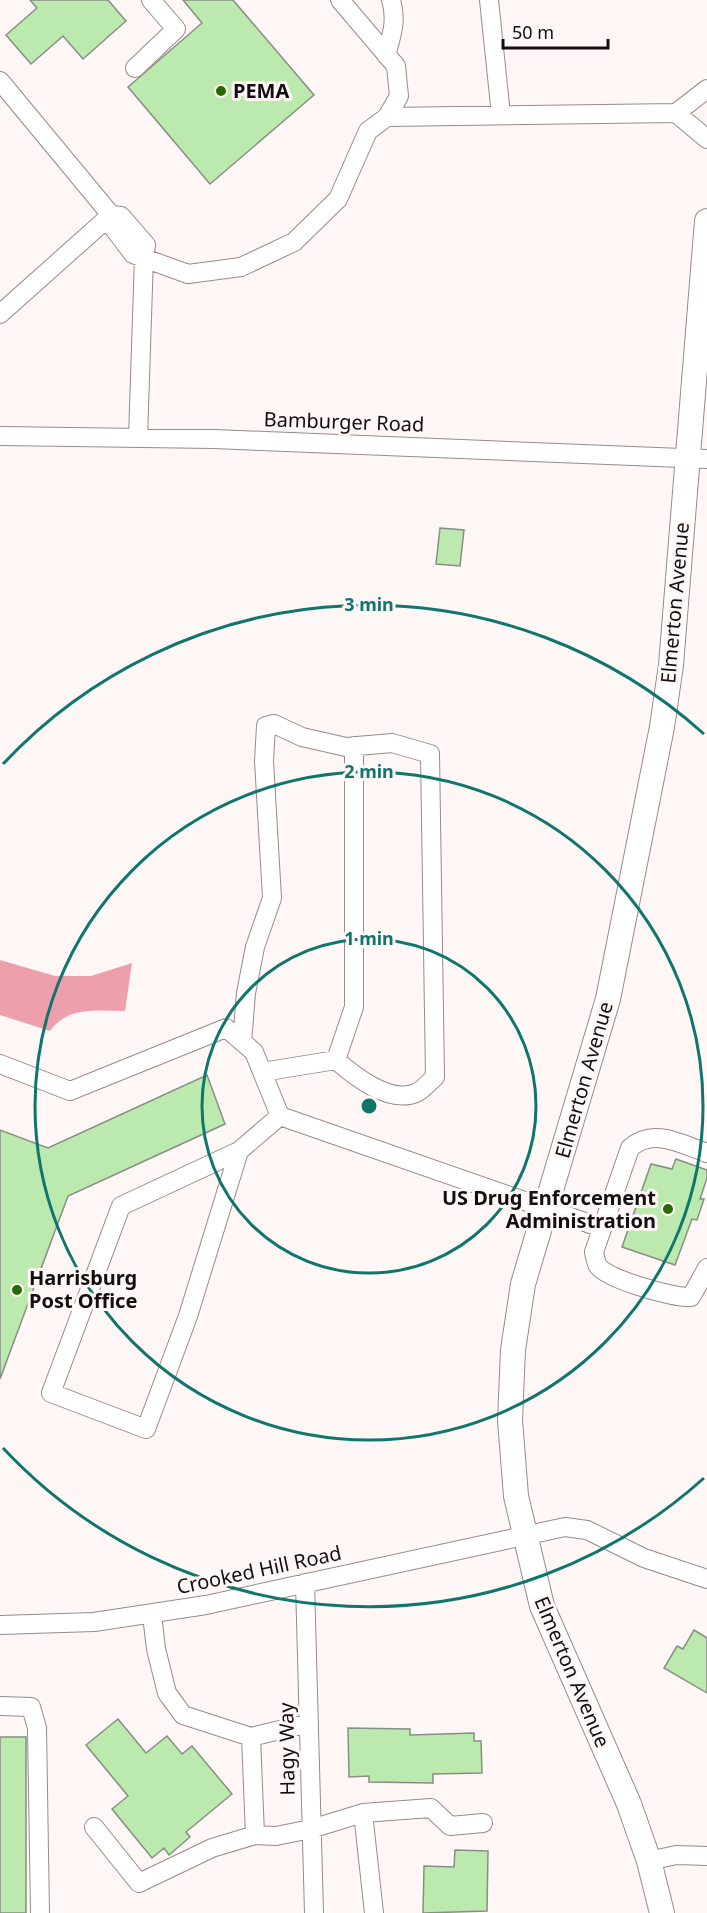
<svg xmlns="http://www.w3.org/2000/svg" width="707" height="1913" font-family="'Noto Sans',sans-serif">
  <style>
    .forest { fill: #eda0ab }
    .building { fill: #bce9ad; stroke: #878f85; stroke-width: 1.5 }
    .lines { fill: none; stroke-linecap: round; stroke-linejoin: round }
    .minor-casing { stroke: #988a8c; stroke-width: 20 }
    .major-casing { stroke: #988a8c; stroke-width: 26 }
    .minor { stroke: #fff; stroke-width: 18 }
    .major { stroke: #fff; stroke-width: 24 }
    .ring { fill: none; stroke: #0f766e; stroke-width: 3 }
    .poi-dot { fill: #286a00; stroke: #fff6f6; stroke-width: 2 }
    .labels { text-anchor: middle; stroke-width: 6; stroke-linejoin: round; paint-order: stroke }
    .poi-label { font-size: 20px; font-weight: bold; fill: #130e0f; stroke: #fff6f6; text-anchor: start }
    .street-label { font-size: 20px; fill: #130e0f; stroke: #fff6f6 }
    .centre { fill: #0f766e; stroke: #fff6f6; stroke-width: 3 }
    .ring-label { font-size: 18px; text-anchor: middle; font-weight: bold; fill: #0f766e; stroke: #fff6f6; stroke-width: 6; stroke-linejoin: round; paint-order: stroke }
  </style>
  <rect width="100%" height="100%" fill="#fff6f6"/>
  <!-- forest -->
  <path class="forest" d="M 0,960 L 55,976 L 91,976 L 132,963 L 125,1011 C 97,1011 68,1006 50,1031 L 0,1015 Z"/>
  <!-- building -->
  <path class="building" d="M 30,0 L 108,0 L 126,21 L 83,59 L 63,36 L 31,64 L 6,35 L 37,8 Z
    M 183,0 L 233,0 L 314,95 L 210,184 L 128,87 L 202,23 Z
    M 440,528 L 464,530 L 460,566 L 436,564 Z
    M 207,1075 L 225,1124 L 68,1196 L 0,1379 L 0,1130 L 48,1148 Z
    M 676,1159 L 707,1170 L 707,1178 L 700,1199 L 704,1199 L 697,1220 L 692,1219 L 675,1265 L 622,1247 L 651,1164 L 672,1169 Z
    M 694,1630 L 707,1638 L 707,1693 L 664,1668 L 677,1646 L 683,1649 Z
    M 118,1719 L 146,1753 L 167,1736 L 182,1754 L 192,1746 L 232,1794 L 186,1832 L 190,1837 L 169,1855 L 164,1848 L 152,1858 L 112,1809 L 128,1796 L 86,1745 Z
    M 348,1728 L 410,1729 L 410,1735 L 474,1733 L 474,1741 L 481,1741 L 482,1773 L 433,1774 L 433,1783 L 369,1782 L 369,1776 L 349,1777 Z
    M 0,1737 L 26,1737 L 26,1913 L 0,1913 Z
    M 455,1850 L 488,1851 L 487,1911 L 423,1913 L 424,1866 L 454,1867 Z"/>
  <g class="lines">
    <!-- minor casing -->
    <g class="minor-casing">
      <path id="minor" d="M 340,0 L 396,66 L 399,96 L 387,117
        M 489,0 L 501,115
        M 386,55 C 392,35 397,20 391,0
        M 135,68 L 176,29 L 151,0
        M 0,81 L 111,215 L 112,226 L 133,254 L 188,274 L 241,267 L 294,242 L 338,199 L 368,131 L 387,117 L 676,113 L 707,139
        M 676,113 L 707,89
        M 111,215 L 121,216 L 146,245 L 144,257 L 138,438
        M 0,314 L 111,215
        M 0,436 L 214,439 L 707,459
        M 242,1042 L 246,993 L 255,947 L 272,898 L 264,761 L 266,726 L 274,724 L 302,737 L 346,747 L 392,743 L 430,754 L 435,1077 C 429,1082 423,1090 416,1093 C 390,1104 354,1076 336,1060 L 262,1072
        M 336,1060 L 354,1007 L 354,746
        M 0,1064 L 70,1091 L 226,1028 L 254,1052 L 280,1116 L 602,1228
        M 239,1151 L 188,1316 L 146,1429 L 51,1393 L 121,1206 L 239,1151 L 280,1116
        M 707,1153 C 681,1144 653,1127 630,1148 L 594,1252 C 595,1256 596,1263 598,1266 C 608,1280 675,1298 691,1297 L 707,1268
        M 305,1583 L 314,1913
        M 152,1615 L 156,1649 L 167,1693 L 183,1715 L 251,1737 L 309,1723
        M 0,1625 L 94,1622 L 206,1605 L 565,1527 L 587,1530 L 644,1558 L 707,1579
        M 0,1706 L 31,1707 L 37,1728 L 40,1913
        M 251,1737 L 255,1835
        M 363,1813 L 431,1808 L 450,1826 L 483,1823
        M 94,1827 L 139,1883 L 212,1848 L 255,1835 L 276,1836 L 311,1829 L 363,1813 L 374,1913
        M 649,1861 L 676,1855 L 707,1856"/>
    </g>
    <!-- major casing -->
    <g class="major-casing">
      <path id="major" d="M 662,1913 L 649,1861 L 629,1804 L 542,1606 L 516,1496 L 510,1420 L 513,1350 L 523,1284 L 608,999 L 662,727 L 671,665 L 707,221"/>
    </g>
    <!-- minor -->
    <use href="#minor" class="minor"/>
    <!-- major -->
    <use href="#major" class="major"/>
  </g>
  <!-- distance rings -->
  <g class="ring">
    <circle cx="369" cy="1106" r="167"/>
    <circle cx="369" cy="1106" r="334"/>
    <path d="M704 1478A501 501 0 0 1 3 1448M3 764A501 501 0 0 1 704 734"/>
  </g>
  <!-- markers -->
  <g class="poi-dot">
    <circle cx="221" cy="91" r="6"/>
    <circle cx="668" cy="1209" r="6"/>
    <circle cx="17" cy="1290" r="6"/>
  </g>
  <g class="labels">
    <!-- poi labels -->
    <g class="poi-label">
      <text x="233" y="98">PEMA</text>
      <text x="656" y="1205" text-anchor="end">US Drug Enforcement<tspan x="656" dy="23">Administration</tspan></text>
      <text x="29" y="1285">Harrisburg<tspan x="29" dy="23">Post Office</tspan></text>
    </g>
    <!-- street labels -->
    <g class="street-label">
      <text transform="translate(344 422) rotate(2)" y="7">Bamburger Road</text>
      <text transform="translate(675 603) rotate(-85)" y="7">Elmerton Avenue</text>
      <text transform="translate(584 1080) rotate(-74)" y="7">Elmerton Avenue</text>
      <text transform="translate(259 1570) rotate(-12)" y="7">Crooked Hill Road</text>
      <text transform="translate(572 1672) rotate(67)" y="7">Elmerton Avenue</text>
      <text transform="translate(287 1749) rotate(-91)" y="7">Hagy Way</text>
    </g>
  </g>
  <circle cx="369" cy="1106" r="9" class="centre"/>
  <g class="ring-label">
    <text x="369" y="611">3 min</text>
    <text x="369" y="778">2 min</text>
    <text x="369" y="945">1 min</text>
  </g>
  <!-- scale -->
  <path d="M503 39v9h105v-9" fill="none" stroke="#130e0f" stroke-width="3"/>
  <text x="512" y="39" font-size="18" fill="#130e0f" stroke="#fff6f6" stroke-width="4.5" paint-order="stroke">50 m</text>
</svg>
